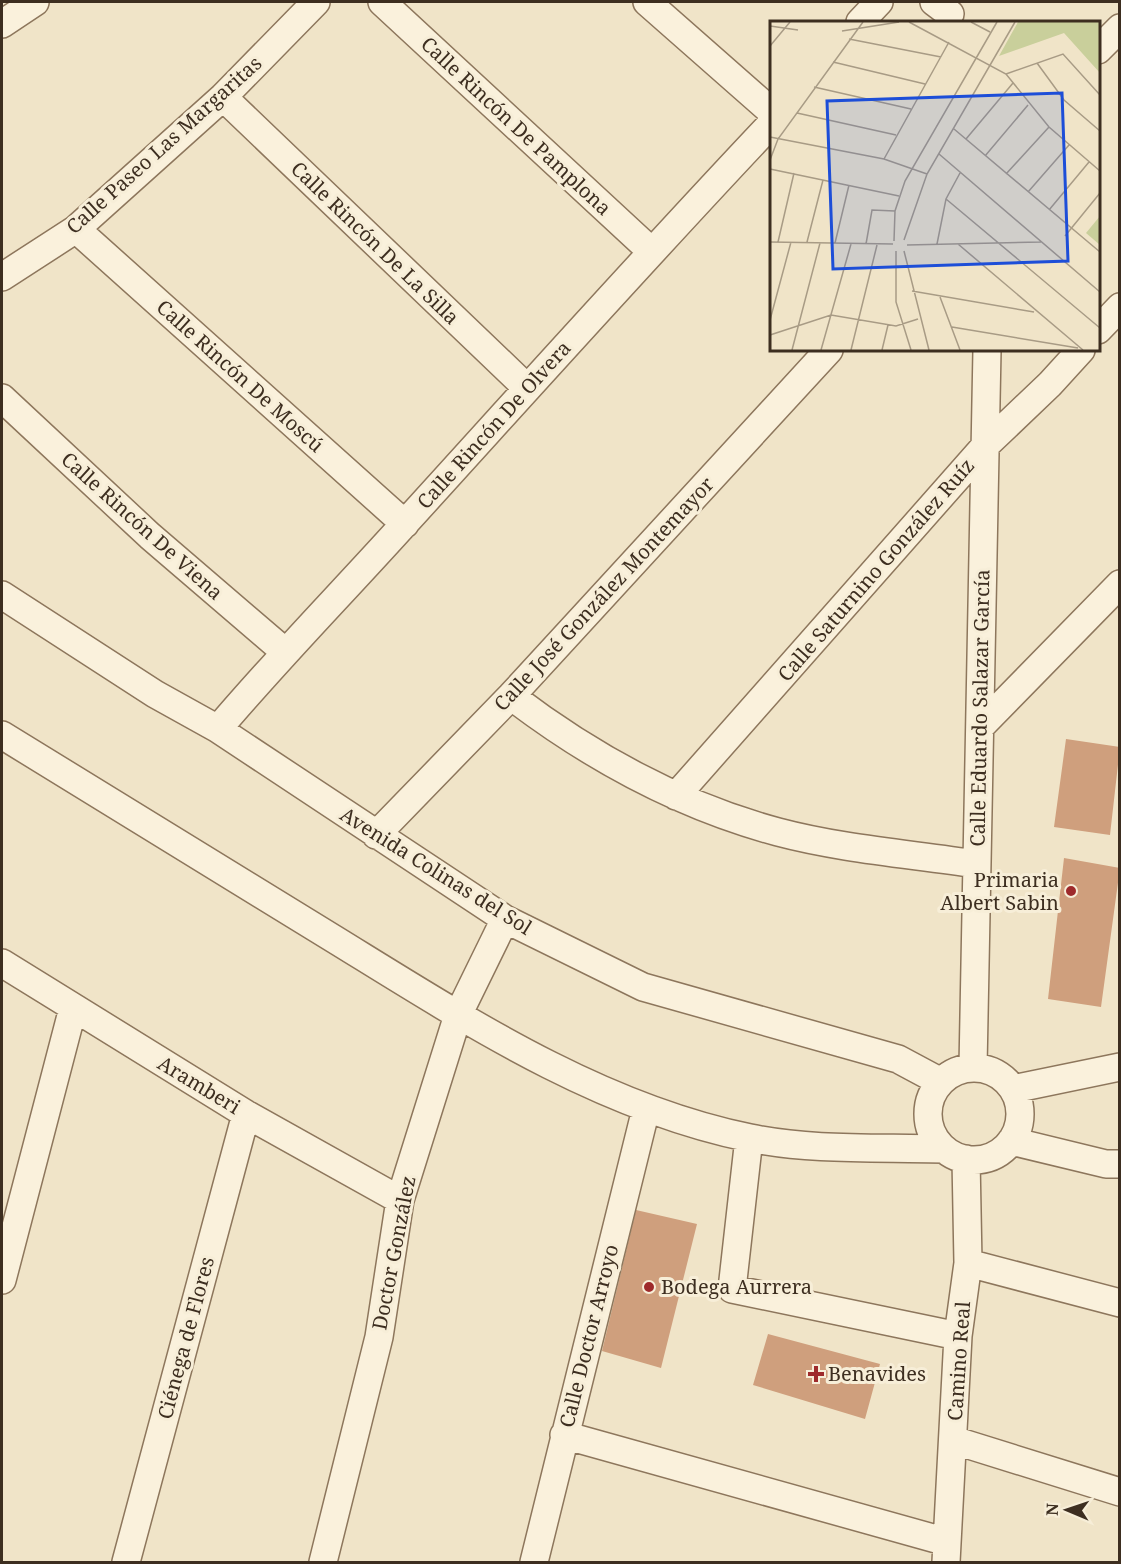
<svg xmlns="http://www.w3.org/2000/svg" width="1121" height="1564" font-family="'Noto Serif',serif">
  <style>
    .building { fill: #cf9f7d }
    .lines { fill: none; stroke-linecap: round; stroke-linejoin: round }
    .minor-casing { stroke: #8d765c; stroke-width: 30 }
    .minor { stroke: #faf1dc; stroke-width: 27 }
    .poi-dot { fill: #9e2a2b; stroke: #f7eed8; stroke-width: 2 }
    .labels { text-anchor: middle; stroke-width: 6; stroke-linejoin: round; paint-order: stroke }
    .street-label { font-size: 20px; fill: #3d2e20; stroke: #f7eed8 }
    .poi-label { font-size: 20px; fill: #3d2e20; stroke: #f7eed8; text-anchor: start }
    .inset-road { fill: none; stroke: #a89b85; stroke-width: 1.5 }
    .view { fill: #1d4ed8; fill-opacity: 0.15; stroke: #1d4ed8; stroke-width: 3 }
    .inset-edge { fill: none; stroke: #3d2e20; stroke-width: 3 }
  </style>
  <rect width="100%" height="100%" fill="#f0e4c8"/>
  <!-- building -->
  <path class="building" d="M 1066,739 L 1120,747 L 1110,835 L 1054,827 Z
    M 1064,858 L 1120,868 L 1101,1007 L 1048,999 Z
    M 636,1210 L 697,1224 L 661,1368 L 602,1351 Z
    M 768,1334 L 880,1364 L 865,1419 L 753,1385 Z"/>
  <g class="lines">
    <!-- minor casing -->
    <g class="minor-casing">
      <path id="minor" d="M 382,2 L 651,251
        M 647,2 L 772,112
        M 934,2 L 950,14
        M 860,22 L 879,2
        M 2,24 L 35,2
        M 1098,50 L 1120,28
        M 223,97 L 527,388
        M 76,229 L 405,524
        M 2,277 L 76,229 L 223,97 L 316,2
        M 1098,330 L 1120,307
        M 2,398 L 150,536 L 284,651
        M 2,595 L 155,694 L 218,729 L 505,919 L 643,987 L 898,1059 L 941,1082
        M 511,696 C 591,757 681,806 778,832 C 842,849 911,854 976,864
        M 980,727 L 1120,584
        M 218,729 C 279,657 344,591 407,521 C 528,388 648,254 772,123
        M 2,735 C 112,803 223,871 334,939 C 464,1019 598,1107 750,1138 C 813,1151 880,1147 944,1149
        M 676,796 L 986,445 L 1050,384 L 1081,350
        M 376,835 L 511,696 L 829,350
        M 2,963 L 246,1114 L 400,1200
        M 973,1067 L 987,350
        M928 1114a46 46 0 1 1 92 0a46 46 0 1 1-92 0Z
        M 1013,1089 L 1120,1067
        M 749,1138 L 732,1289 L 958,1336
        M 1011,1141 L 1106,1164 L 1120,1164
        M 968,1263 L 1120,1303
        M 2,1280 L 73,1008
        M 564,1435 L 947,1542
        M 953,1440 L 1120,1492
        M 126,1562 L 246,1114
        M 323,1562 L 379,1337 L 400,1200 L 458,1015 L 505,919
        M 534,1562 L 646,1109
        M 946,1562 L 958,1336 L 968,1263 L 966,1159"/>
    </g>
    <!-- minor -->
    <use href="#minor" class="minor"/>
  </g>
  <!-- markers -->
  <g class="poi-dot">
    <circle cx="1071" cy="891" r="6"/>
    <circle cx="649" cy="1287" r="6"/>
    <path d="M813 1365h6v6h6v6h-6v6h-6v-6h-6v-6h6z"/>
  </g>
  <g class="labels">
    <!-- street labels -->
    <g class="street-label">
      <text transform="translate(516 126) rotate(43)" y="7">Calle Rincón De Pamplona</text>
      <text transform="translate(164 145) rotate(-42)" y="7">Calle Paseo Las Margaritas</text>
      <text transform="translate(375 243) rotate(44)" y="7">Calle Rincón De La Silla</text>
      <text transform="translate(240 376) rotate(42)" y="7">Calle Rincón De Moscú</text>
      <text transform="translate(494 425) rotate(-48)" y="7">Calle Rincón De Olvera</text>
      <text transform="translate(142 526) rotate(42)" y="7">Calle Rincón De Viena</text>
      <text transform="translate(876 570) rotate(-49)" y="7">Calle Saturnino González Ruíz</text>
      <text transform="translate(604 594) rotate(-47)" y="7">Calle José González Montemayor</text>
      <text transform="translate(980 708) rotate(-89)" y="7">Calle Eduardo Salazar García</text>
      <text transform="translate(436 871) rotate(32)" y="7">Avenida Colinas del Sol</text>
      <text transform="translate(199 1085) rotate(31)" y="7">Aramberi</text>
      <text transform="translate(394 1253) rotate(-79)" y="7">Doctor González</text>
      <text transform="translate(589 1336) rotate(-76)" y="7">Calle Doctor Arroyo</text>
      <text transform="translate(186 1338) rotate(-75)" y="7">Ciénega de Flores</text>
      <text transform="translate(959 1361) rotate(-86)" y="7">Camino Real</text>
    </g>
    <!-- poi labels -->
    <g class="poi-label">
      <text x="1059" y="887" text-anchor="end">Primaria<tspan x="1059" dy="23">Albert Sabin</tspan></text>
      <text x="661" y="1294">Bodega Aurrera</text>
      <text x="828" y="1381">Benavides</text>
    </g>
  </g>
  <!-- overview -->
  <g transform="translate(770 21)">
    <rect width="330" height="330" fill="#f0e4c8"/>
    <path d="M 248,1 L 330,1 L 330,52 L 294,12 L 229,35 Z" fill="#c9cf9b"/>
    <path d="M 330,195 L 330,224 L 316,212 Z" fill="#c9cf9b"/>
    <path class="inset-road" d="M 139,1 L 236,53 L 279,106 L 330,150M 201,1 L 220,11M 0,5 L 28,9M 72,10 L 129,1M 79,18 L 171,36M 0,25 L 20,1M 63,41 L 155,63M 267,42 L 294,79 L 330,110M 236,53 L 293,33 L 330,74M 44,66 L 141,88M 27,92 L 126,114M 184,108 L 330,231M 0,116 L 114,138 L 157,153M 196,118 L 243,62M 169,133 L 330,271M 215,135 L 258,84M 114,138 L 179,21M 0,139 L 8,118 L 93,1M 0,148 L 129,175M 236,153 L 279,106M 258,171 L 299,124M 176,178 L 330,307M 279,189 L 319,141M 295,215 L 330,172M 134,219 L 157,153 L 245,1M 124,220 L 125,190 L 135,160 L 227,1M 0,221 L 123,223M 8,221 L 24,152M 37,221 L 53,159M 65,222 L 79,164M 96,223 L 102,189 L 125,190M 167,223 L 176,178 L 190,152M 188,223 L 313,329M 137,224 L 271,221M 126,230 L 126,281 L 141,329M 134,230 L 159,329M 142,270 L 264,291M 170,276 L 190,329M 0,299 L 21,221M 182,306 L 308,327M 0,314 L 61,294 L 126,305 L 148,298M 22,329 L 50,222M 51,329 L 81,223M 81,329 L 107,224M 112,329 L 118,304"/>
    <path class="view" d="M 292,72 L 298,240 L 63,248 L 57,80 Z"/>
    <rect width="330" height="330" class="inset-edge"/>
  </g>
  <!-- border -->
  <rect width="1121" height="1564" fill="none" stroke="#3d2e20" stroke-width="6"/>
  <!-- north arrow -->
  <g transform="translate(1067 1510) rotate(272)" stroke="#f7eed8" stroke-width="4.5" paint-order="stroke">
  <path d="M0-4.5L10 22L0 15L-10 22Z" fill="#3d2e20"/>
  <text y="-9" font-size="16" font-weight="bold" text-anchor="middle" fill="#3d2e20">N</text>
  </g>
</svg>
